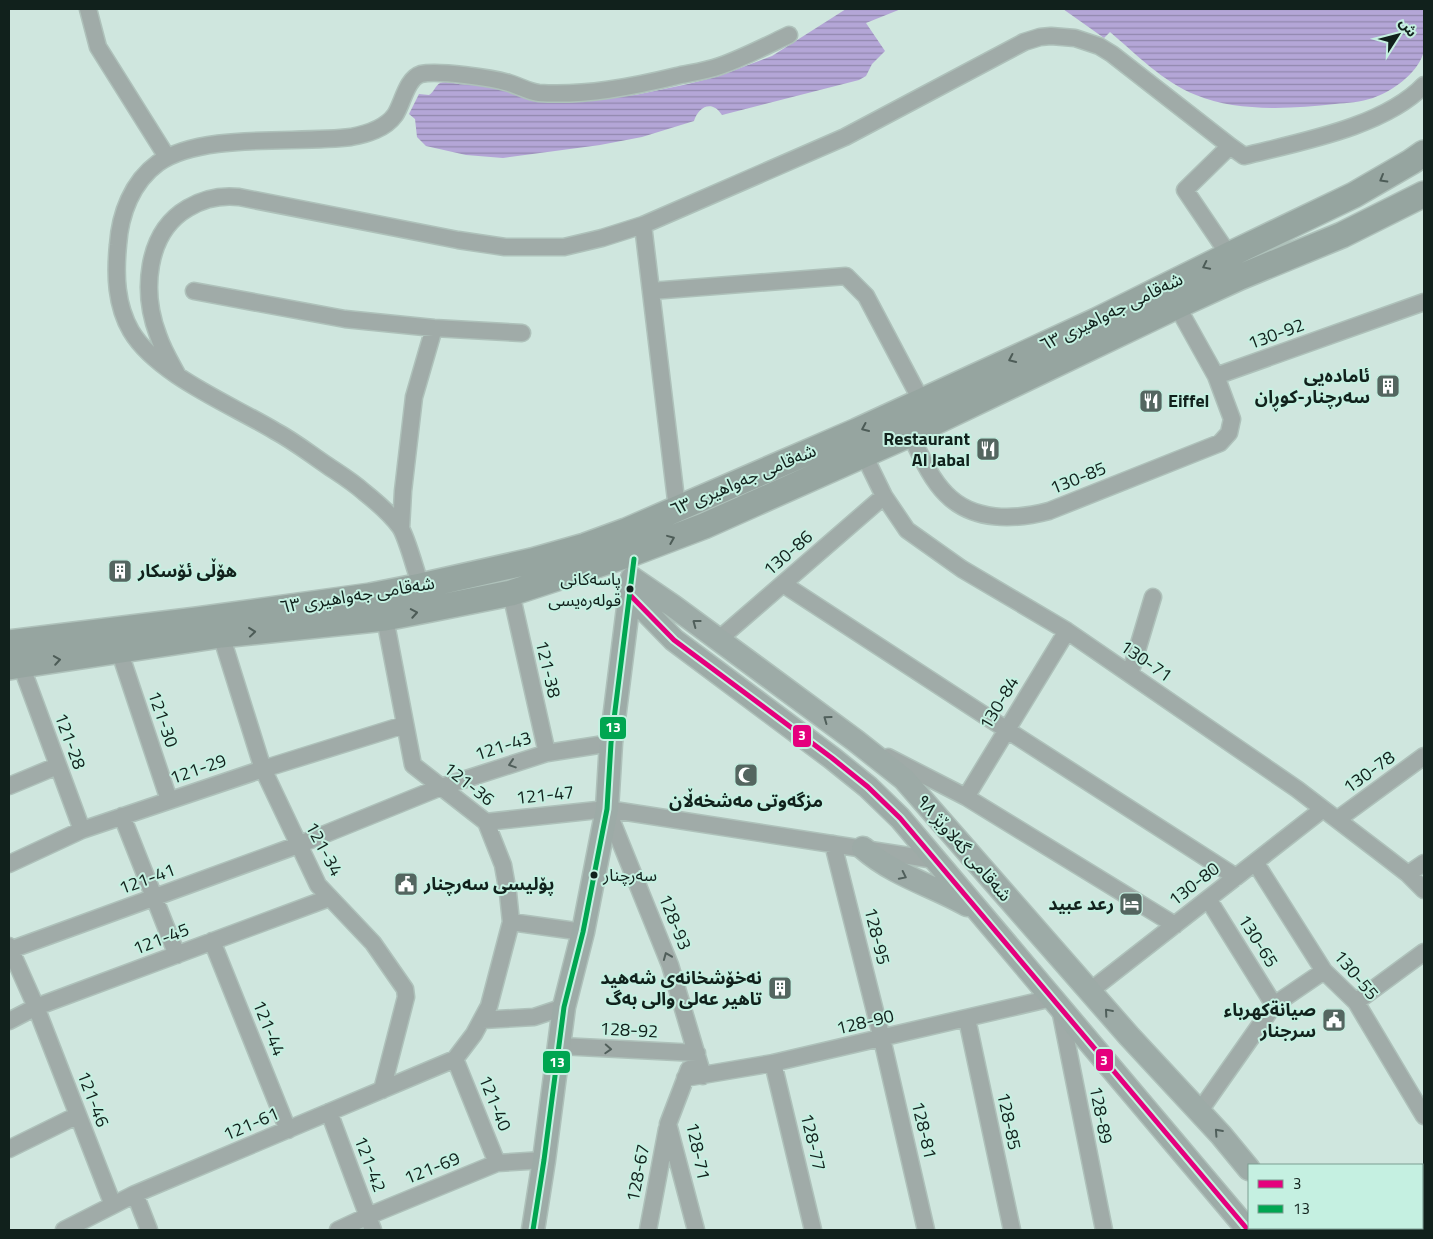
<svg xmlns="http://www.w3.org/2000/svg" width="1433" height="1239" font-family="'Titillium Web','Noto Sans Arabic',sans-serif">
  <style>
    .water { fill: url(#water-rules) }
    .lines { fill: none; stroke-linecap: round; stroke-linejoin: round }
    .street-casing { stroke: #aec1ba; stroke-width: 19 }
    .secondary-casing { stroke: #aec1ba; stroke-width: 25 }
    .primary-casing { stroke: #aec1ba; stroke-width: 28 }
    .street { stroke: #a0aba8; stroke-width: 16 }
    .secondary { stroke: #9daba7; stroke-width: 22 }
    .primary { stroke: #96a5a0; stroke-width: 25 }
    .bus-1-casing { stroke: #c5f0e1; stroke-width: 9 }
    .bus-2-casing { stroke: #c5f0e1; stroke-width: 9 }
    .bus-1 { stroke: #e5007d; stroke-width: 5 }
    .bus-2 { stroke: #00a651; stroke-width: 5 }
    .oneway { stroke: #4d5c57 }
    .oneway2 { stroke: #505f5b }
    .oneway3 { stroke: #515f5b }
    .bus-dot { fill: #11211c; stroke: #c5f0e1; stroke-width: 2 }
    .labels { text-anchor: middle; stroke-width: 4; stroke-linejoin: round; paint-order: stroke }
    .bus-label { font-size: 17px; fill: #11211c; stroke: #c5f0e1; text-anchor: end }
    .street-label { font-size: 18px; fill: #11211c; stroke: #c5f0e1 }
    .poi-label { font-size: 18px; font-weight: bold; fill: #11211c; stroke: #c5f0e1; text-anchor: end }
    .line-badge { stroke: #c5f0e1; stroke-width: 2 }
    .badge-label { font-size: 14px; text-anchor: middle; font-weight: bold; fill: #fff }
  </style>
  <defs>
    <pattern id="water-rules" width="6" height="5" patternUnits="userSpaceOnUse" patternTransform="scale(1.25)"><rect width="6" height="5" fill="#b4a6d7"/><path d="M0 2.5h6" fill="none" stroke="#9187ae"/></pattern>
  </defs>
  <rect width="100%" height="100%" fill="#cfe6de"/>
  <!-- water -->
  <path class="water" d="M 846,9 L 901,9 L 866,23 L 885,51 L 872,64 L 866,76 L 859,80 L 722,115 C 712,99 698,107 694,121 L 642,137 L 600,145 L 503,158 L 466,155 L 426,146 L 417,137 L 415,119 L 409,114 L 419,94 L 429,95 C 434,92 435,86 440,83 C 450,79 461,88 472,83 L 604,97 L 635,95 L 688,84 L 719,76 L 772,56 Z
    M 1063,9 L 1424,9 C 1424,19 1427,46 1423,54 C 1416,75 1392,91 1373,98 C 1361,102 1347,103 1335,104 C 1291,109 1237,112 1196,95 C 1163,82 1136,54 1110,32 L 1104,38 Z"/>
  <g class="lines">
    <!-- street casing -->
    <g class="street-casing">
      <path id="street" d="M 88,9 L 98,47 L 167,157
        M 1230,146 L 1244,156 C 1299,142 1384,127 1424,85
        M 643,225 L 677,508
        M 194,291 L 345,319 L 434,328 L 522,333
        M 651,291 L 846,276 L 866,296 L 922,402
        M 178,376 C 171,363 163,350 158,335 C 142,293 145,233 188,208 C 203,199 221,195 239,197 L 458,240 L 505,247 L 564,247 L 602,238 L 643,225 L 845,137 L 1024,42 L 1040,37 L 1051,36 L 1075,38 L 1099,46 L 1112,54 L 1230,146 L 1185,190 L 1229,255
        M 1216,376 L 1424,302
        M 910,434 C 920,454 930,478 946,494 C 973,522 1015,520 1049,511 L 1220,443 L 1229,433 L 1232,419 L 1216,376 L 1177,306
        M 864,455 L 884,496 L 907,530 L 962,569 L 1067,631 L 1297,789 L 1386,857 L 1408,874 L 1424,890
        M 401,528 L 403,491 L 414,397 L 434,328
        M 783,584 L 1007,730 L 1236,877
        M 421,586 C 416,573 407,537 400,527 C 392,516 374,500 364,492 C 353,482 340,474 328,466 C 310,454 294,441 275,431 C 232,405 157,375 131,331 C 116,305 115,275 118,245 C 120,214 132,182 158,163 C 202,132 297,144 351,137 C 367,134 385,129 395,115 C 403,103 406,79 421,74 C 438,70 492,78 509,83 C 519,86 529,92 539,93 C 585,96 632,87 677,76 C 691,73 706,71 720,66 C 743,58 766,46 789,35
        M 511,593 L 547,753
        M 221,635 L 263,769 L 318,885 L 373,943 L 405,989 L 406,997 L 382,1090
        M 718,640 L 884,496
        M 119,650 L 169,800
        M 21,665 L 82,830
        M 1130,674 L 1153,597
        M 888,757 L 966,797 L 1175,925
        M 9,786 L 57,766
        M 966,797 L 1067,631
        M 607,809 L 670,965 L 703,1076
        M 122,816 L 177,955
        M 1338,819 L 1424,756
        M 486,822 L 607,809 L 935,860
        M 833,844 L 882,1039 L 926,1230
        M 1255,862 L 1324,971 L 1356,1002 L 1424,1116
        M 9,864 L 82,830 L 263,769 L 404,725
        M 1408,874 L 1424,863
        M 1208,899 L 1274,1005
        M 511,922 L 583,932
        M 212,941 L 288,1130
        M 9,946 L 36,1007 L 113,1205
        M 10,950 L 298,845 L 441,787 L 547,753 L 611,743
        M 1090,991 L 1323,809
        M 1356,1002 L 1424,952
        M 1060,1009 L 1104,1230
        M 967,1019 L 1012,1230
        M 482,1020 L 534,1017 L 564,1007
        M 9,1021 L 36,1007 L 329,898
        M 560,1046 L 697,1053
        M 455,1059 L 497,1163
        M 773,1063 L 813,1230
        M 689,1069 L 668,1124 L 696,1230
        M 685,1078 L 773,1063 L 1052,998
        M 329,1112 L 373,1230
        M 1199,1112 L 1274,1005 L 1324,971
        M 9,1149 L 78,1115
        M 135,1194 L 149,1230
        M 64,1230 L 135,1194 L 455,1059 L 474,1034 L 489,1006 L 511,922 L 508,893 L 503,865 L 486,822 L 413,765 L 383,608
        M 338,1230 L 368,1216 L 497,1163 L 544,1160
        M 648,1230 L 667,1129"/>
    </g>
    <!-- secondary casing -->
    <g class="secondary-casing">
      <path id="secondary" d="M 632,578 L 673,606 L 856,741 L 904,779 L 1129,1036 L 1221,1135 L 1249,1169
        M 630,595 L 674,640 L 832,758 L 868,787 L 900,818 L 1248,1230
        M 863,848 C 895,876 932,885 967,905
        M 1293,1228 L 1295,1230
        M 533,1230 L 544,1160 L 564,1007 L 583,932 L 607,809 L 611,743 L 631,584"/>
    </g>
    <!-- primary casing -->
    <g class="primary-casing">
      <path id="primary" d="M 9,643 L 197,620 L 370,596 L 421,586 L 532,561 L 585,546 L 626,531 L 857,431 L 1096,321 L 1229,255 L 1354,195 L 1411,162 L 1424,153
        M 9,667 L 221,635 L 385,618 L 431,609 L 511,593 L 633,553 L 704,526 L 910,434 L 1177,306 L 1240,277 L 1342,235 L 1424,194"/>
    </g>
    <!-- street -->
    <use href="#street" class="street"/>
    <!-- secondary -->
    <use href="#secondary" class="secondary"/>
    <!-- primary -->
    <use href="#primary" class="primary"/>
    <!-- bus-1 casing -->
    <g class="bus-1-casing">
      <path id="bus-1" d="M 630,595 L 674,640 L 832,758 L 868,787 L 900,818 L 1248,1230"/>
    </g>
    <!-- bus-2 casing -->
    <g class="bus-2-casing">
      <path id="bus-2" d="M 533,1230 L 544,1160 L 564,1007 L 583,932 L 607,809 L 611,743 L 634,559"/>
    </g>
    <!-- bus-1 -->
    <use href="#bus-1" class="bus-1"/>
    <!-- bus-2 -->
    <use href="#bus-2" class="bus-2"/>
  </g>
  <!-- one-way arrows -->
  <defs><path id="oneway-chevron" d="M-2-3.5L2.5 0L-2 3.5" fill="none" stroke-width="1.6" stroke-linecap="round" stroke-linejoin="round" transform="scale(1.25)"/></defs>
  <g class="oneway">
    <use href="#oneway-chevron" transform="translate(1383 179) rotate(150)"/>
    <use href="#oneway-chevron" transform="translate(1206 266) rotate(154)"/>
    <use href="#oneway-chevron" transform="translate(1012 359) rotate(155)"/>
    <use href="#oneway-chevron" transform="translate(865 428) rotate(156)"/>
    <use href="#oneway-chevron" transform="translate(671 539) rotate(-22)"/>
    <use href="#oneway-chevron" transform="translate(414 613) rotate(-10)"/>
    <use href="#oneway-chevron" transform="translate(252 632) rotate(-6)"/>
    <use href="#oneway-chevron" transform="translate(57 660) rotate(-9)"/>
  </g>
  <g class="oneway2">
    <use href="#oneway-chevron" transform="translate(696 623) rotate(-143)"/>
    <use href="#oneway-chevron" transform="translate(827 719) rotate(-144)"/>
    <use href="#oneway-chevron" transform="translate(903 876) rotate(26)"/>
    <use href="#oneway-chevron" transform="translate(1108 1012) rotate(-131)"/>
    <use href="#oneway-chevron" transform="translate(1218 1132) rotate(-132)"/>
  </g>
  <g class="oneway3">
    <use href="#oneway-chevron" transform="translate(512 764) rotate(162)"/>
    <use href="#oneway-chevron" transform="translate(667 956) rotate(-112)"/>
    <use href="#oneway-chevron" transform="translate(608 1049) rotate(3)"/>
  </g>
  <!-- icons -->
  <defs>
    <g id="building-square" transform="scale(1.25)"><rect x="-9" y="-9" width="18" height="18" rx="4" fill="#546660" stroke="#c5f0e1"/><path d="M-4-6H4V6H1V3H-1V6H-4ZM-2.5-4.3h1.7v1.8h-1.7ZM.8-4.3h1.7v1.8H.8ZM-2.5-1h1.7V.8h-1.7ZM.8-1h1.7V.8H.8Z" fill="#fff"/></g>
    <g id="restaurant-square" transform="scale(1.25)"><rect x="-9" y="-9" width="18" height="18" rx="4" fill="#546660" stroke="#c5f0e1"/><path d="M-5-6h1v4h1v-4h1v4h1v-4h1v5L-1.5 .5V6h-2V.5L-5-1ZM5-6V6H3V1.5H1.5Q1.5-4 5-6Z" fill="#fff"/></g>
    <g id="mosque-square" transform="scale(1.25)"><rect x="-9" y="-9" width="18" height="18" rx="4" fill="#546660" stroke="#c5f0e1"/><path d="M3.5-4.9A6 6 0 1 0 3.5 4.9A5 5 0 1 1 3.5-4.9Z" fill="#fff"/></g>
    <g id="civic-square" transform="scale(1.25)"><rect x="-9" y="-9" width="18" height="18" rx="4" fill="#546660" stroke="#c5f0e1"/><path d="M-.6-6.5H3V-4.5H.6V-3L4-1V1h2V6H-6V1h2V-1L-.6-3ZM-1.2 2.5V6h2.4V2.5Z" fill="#fff"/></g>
    <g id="hotel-square" transform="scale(1.25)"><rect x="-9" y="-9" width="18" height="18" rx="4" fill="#546660" stroke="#c5f0e1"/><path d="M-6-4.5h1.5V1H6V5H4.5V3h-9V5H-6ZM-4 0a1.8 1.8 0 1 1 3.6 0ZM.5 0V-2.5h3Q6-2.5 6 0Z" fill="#fff"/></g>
  </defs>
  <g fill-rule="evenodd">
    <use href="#building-square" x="1388" y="386"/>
    <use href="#restaurant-square" x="1151" y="401"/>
    <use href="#restaurant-square" x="988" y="449"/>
    <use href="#building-square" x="120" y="571"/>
    <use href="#mosque-square" x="746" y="775"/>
    <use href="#civic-square" x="406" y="884"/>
    <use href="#hotel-square" x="1131" y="904"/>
    <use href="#building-square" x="780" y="988"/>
    <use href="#civic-square" x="1334" y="1020"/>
  </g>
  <!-- markers -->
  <g class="bus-dot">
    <circle cx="630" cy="589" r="4.5"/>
    <circle cx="594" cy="875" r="4.5"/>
  </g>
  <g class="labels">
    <!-- bus labels -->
    <g class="bus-label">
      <text x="621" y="585">پاسەکانی<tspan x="621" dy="21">قولەرەیسی</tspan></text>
      <text x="603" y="881" text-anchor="start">سەرچنار</text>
    </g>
    <!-- street labels -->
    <g class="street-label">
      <text transform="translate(1111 312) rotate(-26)" y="6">شەقامی جەواهیری ٦٣</text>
      <text transform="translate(1276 334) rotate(-20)" y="6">130-92</text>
      <text transform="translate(1078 478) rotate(-22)" y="6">130-85</text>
      <text transform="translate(743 480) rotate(-23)" y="6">شەقامی جەواهیری ٦٣</text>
      <text transform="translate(788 553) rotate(-41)" y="6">130-86</text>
      <text transform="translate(357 595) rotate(-9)" y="6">شەقامی جەواهیری ٦٣</text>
      <text transform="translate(1146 661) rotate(35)" y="6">130-71</text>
      <text transform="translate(548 669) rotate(77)" y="6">121-38</text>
      <text transform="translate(999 703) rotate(-59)" y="6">130-84</text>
      <text transform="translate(163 719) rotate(71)" y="6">121-30</text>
      <text transform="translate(70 741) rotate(70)" y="6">121-28</text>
      <text transform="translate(503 746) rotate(-18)" y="6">121-43</text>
      <text transform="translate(198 769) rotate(-19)" y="6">121-29</text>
      <text transform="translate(1369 772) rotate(-36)" y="6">130-78</text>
      <text transform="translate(469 784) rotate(38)" y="6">121-36</text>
      <text transform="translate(545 795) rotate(-6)" y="6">121-47</text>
      <text transform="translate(964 848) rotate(49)" y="6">شەقامی گەلاوێژ ٩٨</text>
      <text transform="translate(324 849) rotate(62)" y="6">121-34</text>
      <text transform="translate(147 879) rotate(-20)" y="6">121-41</text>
      <text transform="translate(1194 884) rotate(-38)" y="6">130-80</text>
      <text transform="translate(675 922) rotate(68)" y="6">128-93</text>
      <text transform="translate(877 936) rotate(76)" y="6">128-95</text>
      <text transform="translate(161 939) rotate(-21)" y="6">121-45</text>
      <text transform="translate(1258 941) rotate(58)" y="6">130-65</text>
      <text transform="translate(1356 975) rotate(50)" y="6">130-55</text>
      <text transform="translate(865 1022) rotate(-13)" y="6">128-90</text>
      <text transform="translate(269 1028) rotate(68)" y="6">121-44</text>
      <text transform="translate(629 1030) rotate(3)" y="6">128-92</text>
      <text transform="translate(93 1099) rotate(69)" y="6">121-46</text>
      <text transform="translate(495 1103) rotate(68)" y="6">121-40</text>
      <text transform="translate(1101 1115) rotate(79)" y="6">128-89</text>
      <text transform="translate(1009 1121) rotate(78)" y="6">128-85</text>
      <text transform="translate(251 1124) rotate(-23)" y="6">121-61</text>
      <text transform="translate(924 1130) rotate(77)" y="6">128-81</text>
      <text transform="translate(813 1142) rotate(77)" y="6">128-77</text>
      <text transform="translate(698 1151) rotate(78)" y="6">128-71</text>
      <text transform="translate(370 1164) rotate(69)" y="6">121-42</text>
      <text transform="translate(432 1168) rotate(-22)" y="6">121-69</text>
      <text transform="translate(638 1173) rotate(-79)" y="6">128-67</text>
    </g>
    <!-- poi labels -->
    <g class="poi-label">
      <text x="1370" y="382">ئامادەیی<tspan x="1370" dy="21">سەرچنار-کوڕان</tspan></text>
      <text x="1168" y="407" text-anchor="start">Eiffel</text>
      <text x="970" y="445">Restaurant<tspan x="970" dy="21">Al Jabal</tspan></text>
      <text x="138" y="577" text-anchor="start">هۆڵی ئۆسکار</text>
      <text x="746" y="807" text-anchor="middle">مزگەوتی مەشخەڵان</text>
      <text x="424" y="890" text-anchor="start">پۆلیسی سەرچنار</text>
      <text x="1114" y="910">رعد عبيد</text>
      <text x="762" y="984">نەخۆشخانەی شەهید<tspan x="762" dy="21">تاهیر عەلی والی بەگ</tspan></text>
      <text x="1316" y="1016">صيانةكهرباء<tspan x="1316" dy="21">سرجنار</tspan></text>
    </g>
  </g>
  <g class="line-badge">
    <rect x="599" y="716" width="28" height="24" rx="5" fill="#00a651"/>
    <rect x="792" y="724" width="20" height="24" rx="5" fill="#e5007d"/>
    <rect x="1095" y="1048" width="19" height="24" rx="5" fill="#e5007d"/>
    <rect x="542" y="1050" width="29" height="24" rx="5" fill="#00a651"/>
  </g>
  <g class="badge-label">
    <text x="613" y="732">13</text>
    <text x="802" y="740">3</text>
    <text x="1104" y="1065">3</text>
    <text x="557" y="1067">13</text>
  </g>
  <!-- border -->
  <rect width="1433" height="1239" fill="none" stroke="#11211c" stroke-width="20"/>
  <!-- legend -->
  <rect x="1248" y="1164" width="175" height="65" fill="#c5f0e1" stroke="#7d9d92"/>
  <rect x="1258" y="1180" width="25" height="8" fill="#e5007d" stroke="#7d9d92"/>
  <text x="1293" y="1189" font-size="15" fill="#11211c">3</text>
  <rect x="1258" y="1205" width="25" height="8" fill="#00a651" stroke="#7d9d92"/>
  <text x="1293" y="1214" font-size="15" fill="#11211c">13</text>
  <!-- north arrow -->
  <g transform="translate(1398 35) rotate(54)" stroke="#c5f0e1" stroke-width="4" paint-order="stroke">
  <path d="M0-4L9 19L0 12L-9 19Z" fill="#11211c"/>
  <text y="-8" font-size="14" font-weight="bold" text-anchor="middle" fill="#11211c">ش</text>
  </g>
</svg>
